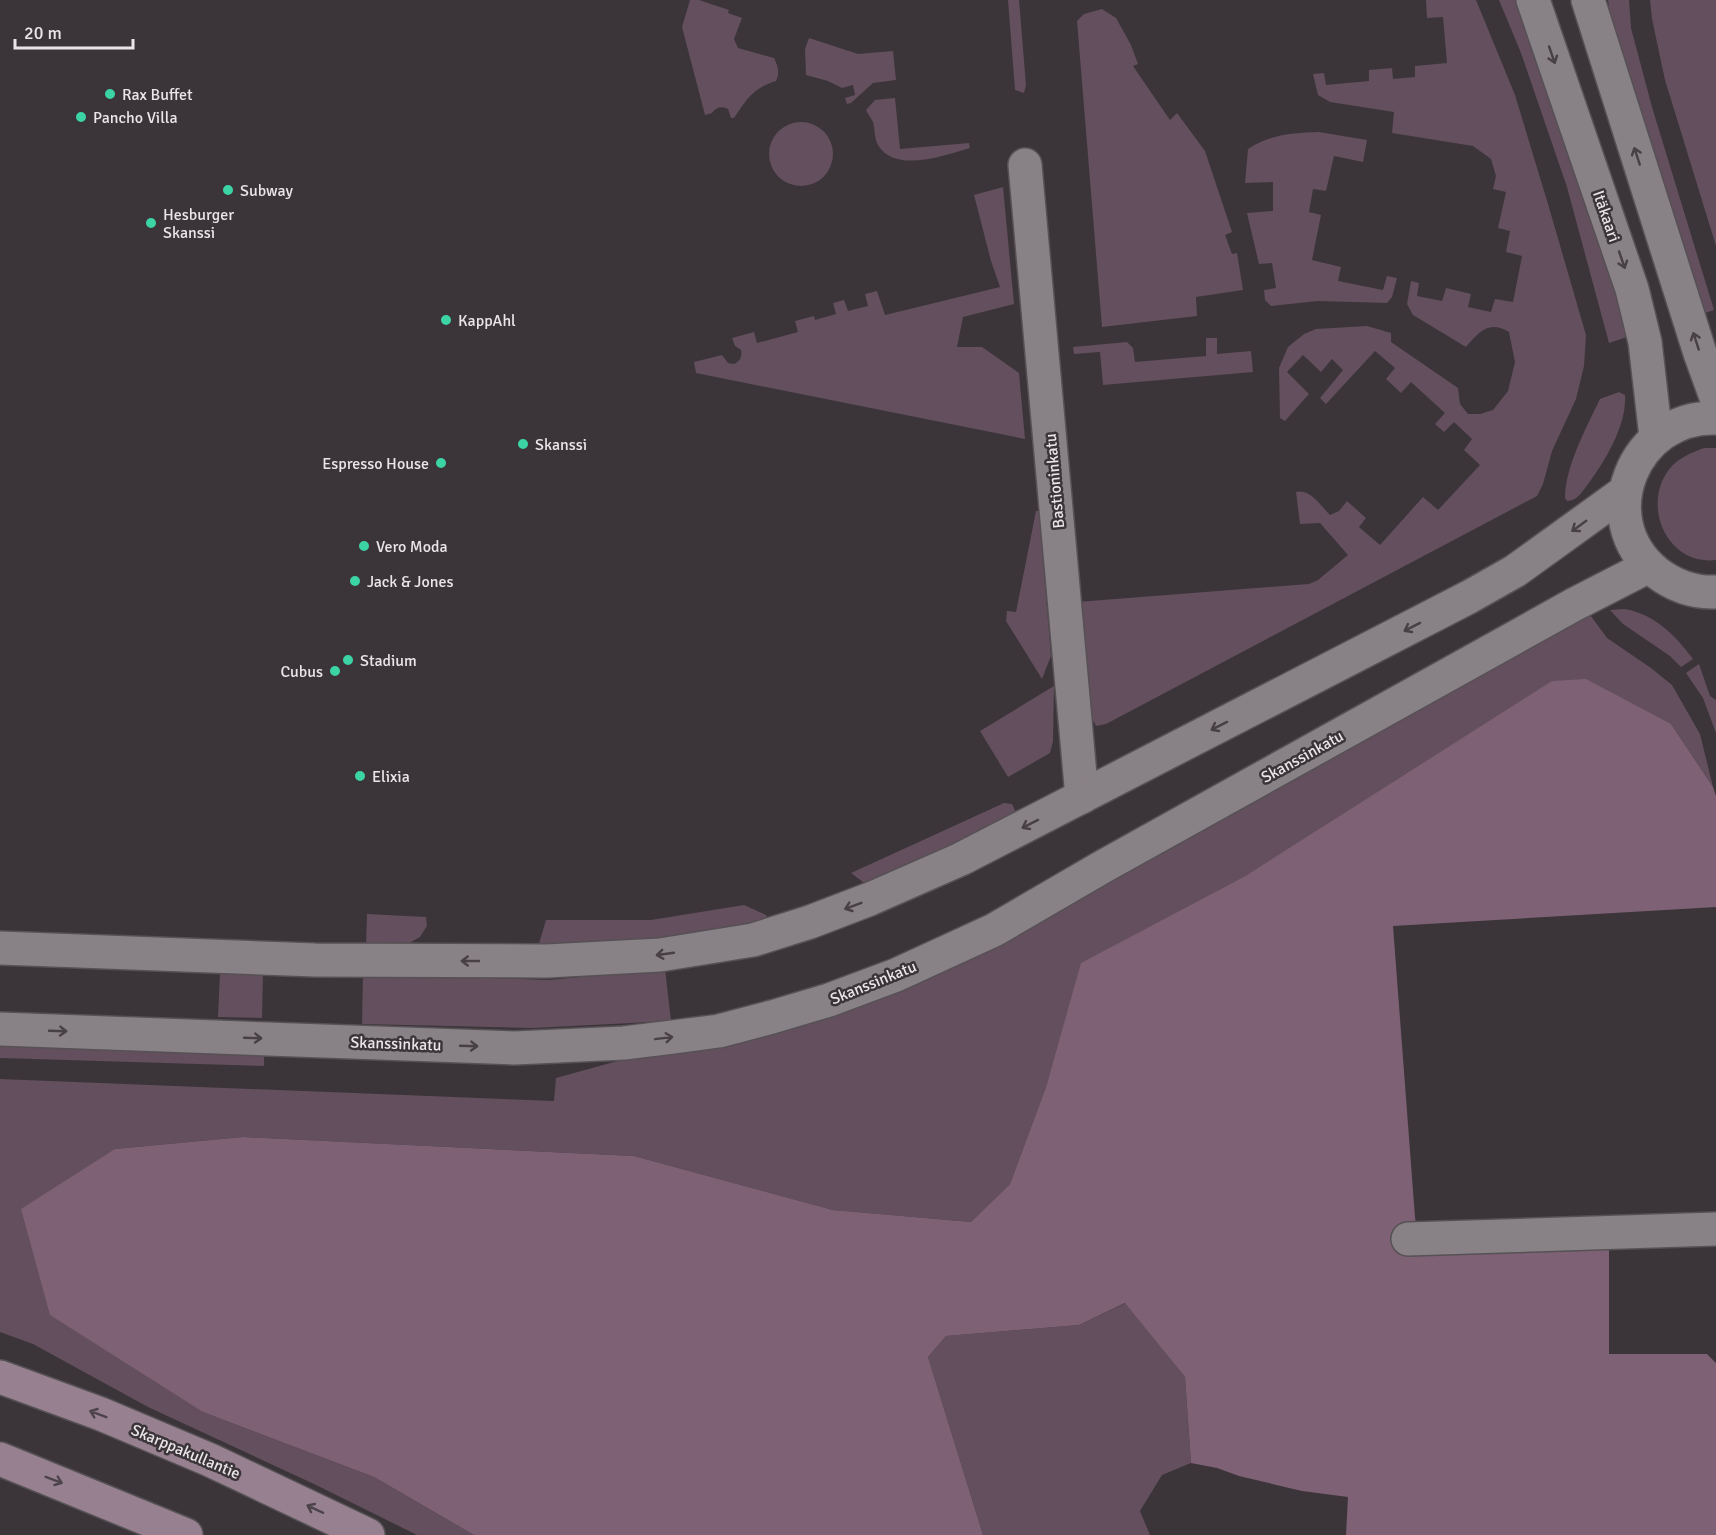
<svg xmlns="http://www.w3.org/2000/svg" width="1716" height="1535" font-family="Signika,sans-serif">
  <style>
    .green { fill: #634f5d }
    .forest { fill: #7e6175 }
    .lines { fill: none; stroke-linecap: round; stroke-linejoin: round }
    .minor-casing { stroke: #565154; stroke-width: 36 }
    .tertiary-casing { stroke: #565154; stroke-width: 36 }
    .secondary-casing { stroke: #565154; stroke-width: 36 }
    .minor { stroke: #888186; stroke-width: 33 }
    .tertiary { stroke: #888186; stroke-width: 33 }
    .secondary { stroke: #978191; stroke-width: 33 }
    .oneway { stroke: #474045 }
    .oneway2 { stroke: #4d444b }
    .poi-dot { fill: #3cd4a4; stroke: #3b3539; stroke-width: 2 }
    .labels { text-anchor: middle; stroke-width: 5; stroke-linejoin: round; paint-order: stroke }
    .poi-label { font-size: 16px; fill: #eae6e8; stroke: #3b3539; text-anchor: start }
    .street-label { font-size: 16px; fill: #eae6e8; stroke: #3b3539 }
  </style>
  <rect width="100%" height="100%" fill="#3b3539"/>
  <!-- green -->
  <path class="green" d="M 690,0 L 699,0 L 729,10 L 728,13 L 742,18 L 734,39 L 738,48 L 774,58 C 778,66 780,73 776,81 C 753,88 747,99 734,118 L 731,118 L 728,109 C 722,106 716,107 712,113 L 705,115 L 682,27 Z
    M 1008,0 L 1019,0 L 1026,85 L 1024,93 L 1015,90 Z
    M 1426,0 L 1476,0 L 1515,95 L 1548,204 L 1586,335 L 1584,366 L 1576,399 L 1552,451 L 1543,484 L 1537,496 L 1106,724 L 1096,726 L 1085,705 L 1077,602 L 1309,584 L 1318,580 L 1348,555 L 1320,523 L 1300,524 L 1296,492 C 1310,488 1321,506 1330,515 L 1339,511 L 1347,501 L 1366,518 L 1359,527 L 1380,545 L 1423,497 L 1438,510 L 1480,465 L 1464,450 L 1472,439 L 1454,422 L 1444,432 L 1435,424 L 1445,413 L 1411,382 L 1401,393 L 1386,379 L 1395,368 L 1375,351 L 1326,404 L 1320,398 L 1343,370 L 1332,359 L 1321,372 L 1303,355 L 1287,372 L 1309,394 L 1285,421 L 1280,418 L 1279,368 L 1288,347 L 1304,334 L 1316,329 L 1367,326 L 1391,333 L 1391,342 L 1458,388 L 1460,404 L 1468,414 L 1480,414 L 1493,410 L 1508,391 L 1515,362 L 1509,332 C 1489,320 1479,332 1466,347 L 1413,315 L 1407,304 L 1411,281 L 1419,283 L 1417,296 L 1442,301 L 1446,288 L 1471,294 L 1468,307 L 1491,312 L 1495,299 L 1513,302 L 1522,256 L 1506,252 L 1510,231 L 1498,228 L 1506,192 L 1493,189 L 1496,176 L 1491,159 L 1473,146 L 1392,133 L 1394,112 L 1330,102 L 1318,95 L 1313,74 L 1324,73 L 1326,85 L 1369,81 L 1369,70 L 1392,68 L 1393,79 L 1415,77 L 1415,66 L 1447,63 L 1443,17 L 1427,18 Z
    M 1499,0 L 1520,0 L 1630,336 L 1609,343 L 1567,187 L 1521,53 Z
    M 1608,0 L 1629,0 L 1631,28 L 1652,107 L 1714,310 L 1699,315 L 1613,33 Z
    M 1650,0 L 1716,0 L 1716,246 L 1665,80 L 1652,19 Z
    M 1102,9 L 1116,18 L 1131,45 L 1138,64 L 1133,66 L 1170,120 L 1177,113 L 1205,151 L 1232,232 L 1225,235 L 1232,254 L 1237,253 L 1243,290 L 1196,297 L 1197,316 L 1102,327 L 1077,21 L 1084,14 Z
    M 809,38 L 858,54 L 893,51 L 896,80 L 873,83 L 851,103 L 847,104 L 845,98 L 855,95 L 853,85 L 842,88 L 828,81 L 806,75 L 805,49 Z
    M 895,98 L 900,149 L 969,143 L 970,148 C 946,155 895,174 878,145 C 874,138 875,129 873,122 C 871,118 868,114 866,110 L 875,100 Z
    M769 154a32 32 0 1 1 64 0a32 32 0 1 1-64 0Z
    M 1319,132 L 1367,140 L 1363,162 L 1334,156 L 1326,191 L 1313,189 L 1309,212 L 1321,215 L 1312,260 L 1341,267 L 1338,281 L 1383,290 L 1387,276 L 1397,278 L 1392,297 L 1387,303 L 1318,301 L 1271,306 L 1265,300 L 1264,290 L 1276,288 L 1272,263 L 1259,264 L 1247,213 L 1273,211 L 1273,182 L 1245,183 L 1248,149 C 1271,134 1293,133 1319,132 Z
    M 1003,187 L 1014,304 L 963,317 L 957,347 L 982,347 L 1019,373 L 1025,439 L 696,373 L 694,362 L 722,355 L 728,363 L 734,364 C 741,360 742,357 741,350 L 735,346 L 732,338 L 754,332 L 757,343 L 798,332 L 795,321 L 814,316 L 815,320 L 836,314 L 833,303 L 844,300 L 848,311 L 868,306 L 865,294 L 877,291 L 885,315 L 1000,287 L 991,261 L 974,195 Z
    M 1206,338 L 1217,338 L 1217,354 L 1251,351 L 1253,372 L 1103,385 L 1100,352 L 1074,354 L 1073,347 L 1127,342 L 1133,348 L 1135,362 L 1206,356 Z
    M 1619,392 L 1625,395 C 1627,425 1605,461 1588,484 C 1582,492 1577,501 1567,501 L 1565,498 C 1565,467 1586,428 1600,399 Z
    M 1704,448 L 1716,448 L 1716,560 C 1666,566 1640,503 1671,467 C 1680,457 1691,453 1704,448 Z
    M 1036,511 L 1039,511 L 1051,656 L 1042,679 L 1006,621 L 1007,611 L 1016,612 Z
    M 1624,609 C 1655,614 1675,635 1693,659 L 1681,667 L 1670,656 L 1623,624 L 1610,610 Z
    M 1588,612 L 1607,638 L 1651,668 L 1672,685 L 1700,734 L 1713,787 L 1671,724 L 1247,875 L 1082,963 L 1046,1087 L 1010,1184 L 971,1222 L 833,1210 L 634,1156 L 243,1137 L 115,1149 L 203,1412 L 374,1477 L 474,1535 L 417,1535 L 314,1484 L 148,1407 L 33,1344 L 0,1332 L 0,1079 L 554,1101 L 556,1078 L 650,1052 L 775,1029 Z
    M 1699,664 L 1710,696 L 1716,700 L 1716,733 L 1703,698 L 1686,673 Z
    M 1054,686 L 1053,741 L 1050,753 L 1008,777 L 980,731 Z
    M 1004,803 L 1012,804 L 1017,815 L 868,886 L 851,873 Z
    M 744,905 L 766,915 L 769,922 L 669,941 L 538,947 L 546,920 L 651,920 Z
    M 367,914 L 426,917 L 427,926 L 420,937 L 402,947 L 366,946 Z
    M 665,969 L 671,1021 L 533,1028 L 362,1024 L 363,973 L 549,980 Z
    M 220,972 L 263,974 L 262,1018 L 218,1017 Z
    M 0,1040 L 264,1047 L 264,1066 L 0,1058 Z
    M 1126,1303 L 1185,1377 L 1191,1463 L 1162,1475 L 1140,1511 L 1150,1535 L 983,1535 L 928,1357 L 946,1336 L 1079,1325 Z"/>
  <!-- forest -->
  <path class="forest" d="M 1586,679 L 1671,724 L 1713,787 L 1716,796 L 1716,907 L 1393,926 L 1415,1217 L 1420,1255 L 1609,1248 L 1609,1354 L 1707,1354 L 1716,1363 L 1716,1535 L 1346,1535 L 1348,1497 L 1302,1491 L 1239,1476 L 1217,1468 L 1191,1463 L 1185,1377 L 1125,1303 L 1079,1325 L 946,1336 L 928,1357 L 983,1535 L 474,1535 L 374,1477 L 203,1412 L 50,1315 L 21,1209 L 115,1149 L 243,1137 L 634,1156 L 833,1210 L 971,1222 L 1010,1184 L 1046,1087 L 1081,963 L 1247,875 L 1552,681 Z"/>
  <g class="lines">
    <!-- minor casing -->
    <g class="minor-casing">
      <path id="minor" d="M 1025,165 L 1082,797
        M 1408,1239 L 1716,1229"/>
    </g>
    <!-- tertiary casing -->
    <g class="tertiary-casing">
      <path id="tertiary" d="M 1533,0 L 1632,289 L 1645,342 L 1656,437
        M 1588,0 L 1700,353 L 1716,397
        M 1716,418 C 1634,415 1591,519 1656,572 C 1673,585 1694,593 1716,592
        M 0,948 L 315,960 L 547,961 L 660,955 L 753,940 L 810,922 L 870,899 L 961,859 L 1469,597 L 1515,571 L 1626,491
        M 0,1029 L 514,1048 L 624,1043 L 673,1037 L 719,1031 L 772,1017 L 829,1000 L 896,975 L 994,930 L 1104,866 L 1575,604 L 1649,566"/>
    </g>
    <!-- secondary casing -->
    <g class="secondary-casing">
      <path id="secondary" d="M 0,1377 L 101,1414 L 210,1460 L 368,1535
        M 0,1459 L 186,1535"/>
    </g>
    <!-- minor -->
    <use href="#minor" class="minor"/>
    <!-- tertiary -->
    <use href="#tertiary" class="tertiary"/>
    <!-- secondary -->
    <use href="#secondary" class="secondary"/>
  </g>
  <!-- one-way arrows -->
  <defs><path id="oneway-shaft" d="M-6 0H5M1.5-3L5.5 0L1.5 3" fill="none" stroke-width="1.6" stroke-linecap="round" stroke-linejoin="round" transform="scale(1.5)"/></defs>
  <g class="oneway">
    <use href="#oneway-shaft" transform="translate(1552 55) rotate(71)"/>
    <use href="#oneway-shaft" transform="translate(1637 156) rotate(-108)"/>
    <use href="#oneway-shaft" transform="translate(1622 260) rotate(71)"/>
    <use href="#oneway-shaft" transform="translate(1696 341) rotate(-108)"/>
    <use href="#oneway-shaft" transform="translate(1579 526) rotate(144)"/>
    <use href="#oneway-shaft" transform="translate(1412 627) rotate(153)"/>
    <use href="#oneway-shaft" transform="translate(1219 726) rotate(153)"/>
    <use href="#oneway-shaft" transform="translate(1030 824) rotate(153)"/>
    <use href="#oneway-shaft" transform="translate(853 906) rotate(159)"/>
    <use href="#oneway-shaft" transform="translate(665 954) rotate(172)"/>
    <use href="#oneway-shaft" transform="translate(470 961) rotate(-180)"/>
    <use href="#oneway-shaft" transform="translate(58 1031) rotate(2)"/>
    <use href="#oneway-shaft" transform="translate(253 1038) rotate(2)"/>
    <use href="#oneway-shaft" transform="translate(664 1038) rotate(-7)"/>
    <use href="#oneway-shaft" transform="translate(469 1046) rotate(2)"/>
  </g>
  <g class="oneway2">
    <use href="#oneway-shaft" transform="translate(98 1414) rotate(-159)"/>
    <use href="#oneway-shaft" transform="translate(54 1480) rotate(21)"/>
    <use href="#oneway-shaft" transform="translate(315 1509) rotate(-155)"/>
  </g>
  <!-- markers -->
  <g class="poi-dot">
    <circle cx="110" cy="94" r="6"/>
    <circle cx="81" cy="117" r="6"/>
    <circle cx="228" cy="190" r="6"/>
    <circle cx="151" cy="223" r="6"/>
    <circle cx="446" cy="320" r="6"/>
    <circle cx="523" cy="444" r="6"/>
    <circle cx="441" cy="463" r="6"/>
    <circle cx="364" cy="546" r="6"/>
    <circle cx="355" cy="581" r="6"/>
    <circle cx="348" cy="660" r="6"/>
    <circle cx="335" cy="671" r="6"/>
    <circle cx="360" cy="776" r="6"/>
  </g>
  <g class="labels">
    <!-- poi labels -->
    <g class="poi-label">
      <text x="122" y="100">Rax Buffet</text>
      <text x="93" y="123">Pancho Villa</text>
      <text x="240" y="196">Subway</text>
      <text x="163" y="220">Hesburger<tspan x="163" dy="18">Skanssi</tspan></text>
      <text x="458" y="326">KappAhl</text>
      <text x="535" y="450">Skanssi</text>
      <text x="429" y="469" text-anchor="end">Espresso House</text>
      <text x="376" y="552">Vero Moda</text>
      <text x="367" y="587">Jack &amp; Jones</text>
      <text x="360" y="666">Stadium</text>
      <text x="323" y="677" text-anchor="end">Cubus</text>
      <text x="372" y="782">Elixia</text>
    </g>
    <!-- street labels -->
    <g class="street-label">
      <text transform="translate(1607 216) rotate(71)" y="6">Itäkaari</text>
      <text transform="translate(1054 481) rotate(-95)" y="6">Bastioninkatu</text>
      <text transform="translate(1302 756) rotate(-29)" y="6">Skanssinkatu</text>
      <text transform="translate(873 982) rotate(-22)" y="6">Skanssinkatu</text>
      <text transform="translate(396 1043) rotate(2)" y="6">Skanssinkatu</text>
      <text transform="translate(186 1451) rotate(23)" y="6">Skarppakullantie</text>
    </g>
  </g>
  <!-- scale -->
  <path d="M15 39v9h118v-9" fill="none" stroke="#eae6e8" stroke-width="3"/>
  <text x="24" y="39" font-size="18" fill="#eae6e8" stroke="#3b3539" stroke-width="4.5" paint-order="stroke">20 m</text>
</svg>
